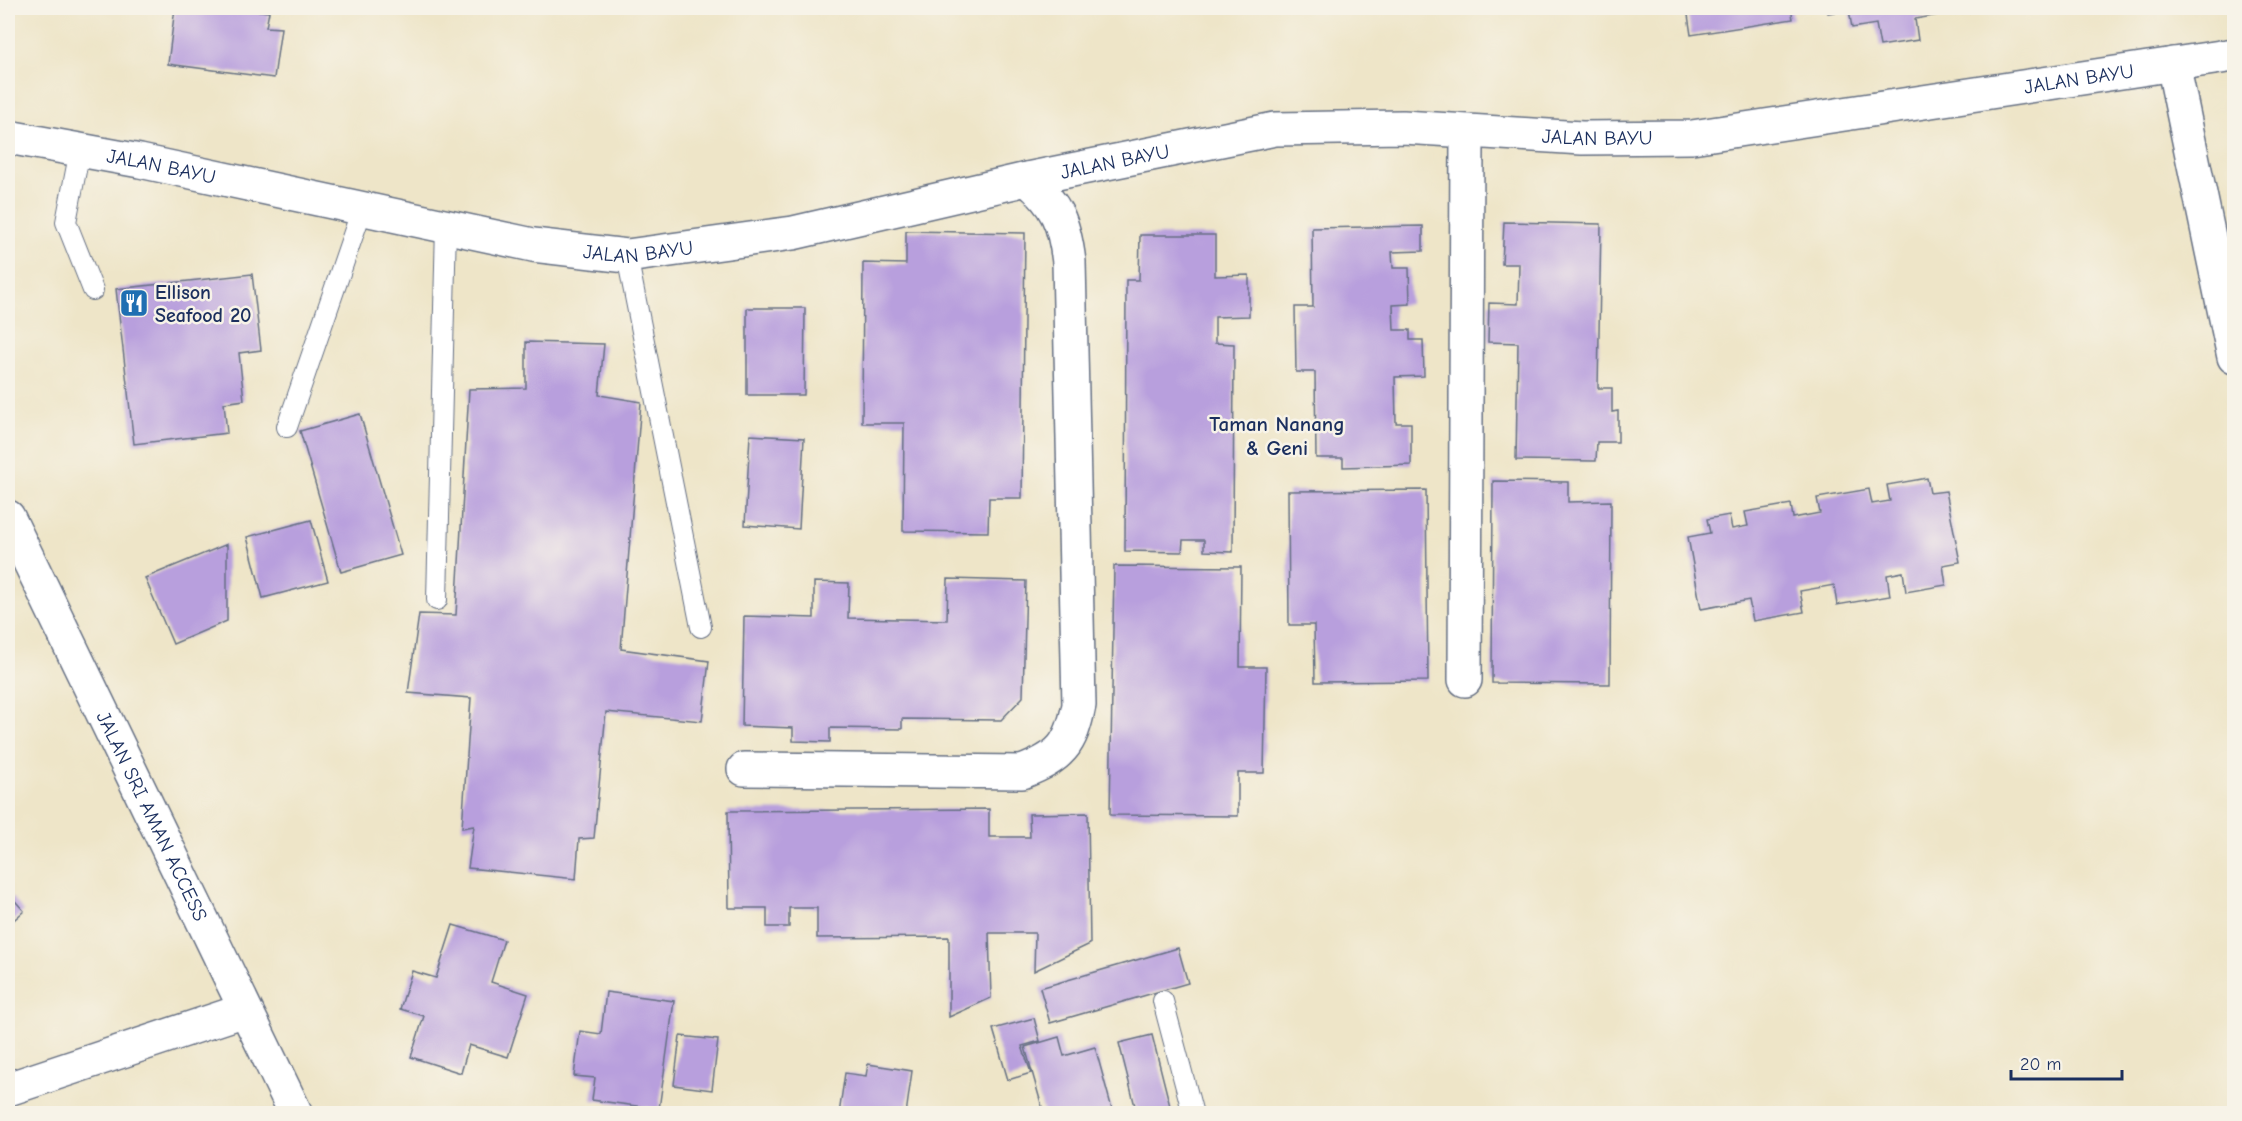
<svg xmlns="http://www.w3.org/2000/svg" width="2242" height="1121" font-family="'Comic Neue',sans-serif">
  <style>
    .building { fill: #b89fdd }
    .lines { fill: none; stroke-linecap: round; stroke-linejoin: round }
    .service-casing { stroke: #656f83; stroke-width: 22 }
    .minor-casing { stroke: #656f83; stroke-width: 36 }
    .tertiary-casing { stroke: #656f83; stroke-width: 36 }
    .primary-casing { stroke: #656f83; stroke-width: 36 }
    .service { stroke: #fff; stroke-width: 20 }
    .minor { stroke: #fff; stroke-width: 33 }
    .tertiary { stroke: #fff; stroke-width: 33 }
    .primary { stroke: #fff; stroke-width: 33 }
    .labels { text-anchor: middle; stroke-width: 5; stroke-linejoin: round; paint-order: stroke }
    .street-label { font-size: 20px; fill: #1b2f5e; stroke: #f7f3e8 }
    .poi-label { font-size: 20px; font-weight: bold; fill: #1b2f5e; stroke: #f7f3e8; text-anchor: start }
    .neighbourhood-label { font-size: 21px; font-weight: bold; fill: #1b2f5e; stroke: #f7f3e8 }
  </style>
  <rect width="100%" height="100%" fill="#f7f3e8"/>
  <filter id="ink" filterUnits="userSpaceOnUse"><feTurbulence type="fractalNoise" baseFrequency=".0167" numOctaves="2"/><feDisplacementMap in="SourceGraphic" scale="12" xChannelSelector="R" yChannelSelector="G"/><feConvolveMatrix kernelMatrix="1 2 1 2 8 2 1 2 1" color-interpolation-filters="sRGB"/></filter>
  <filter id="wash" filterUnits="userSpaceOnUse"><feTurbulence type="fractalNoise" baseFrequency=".008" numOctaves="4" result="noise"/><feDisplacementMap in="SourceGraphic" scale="24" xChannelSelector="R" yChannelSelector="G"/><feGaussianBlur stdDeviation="1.35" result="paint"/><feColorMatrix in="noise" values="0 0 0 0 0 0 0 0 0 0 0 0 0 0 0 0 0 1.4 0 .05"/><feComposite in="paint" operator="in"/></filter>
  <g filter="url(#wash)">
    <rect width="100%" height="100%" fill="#eee5c8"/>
    <g id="blocks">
      <!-- building -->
      <path class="building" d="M 175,8 L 233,8 L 269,12 L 266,27 L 281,28 L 274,78 L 168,64 Z
        M 1687,8 L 1791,8 L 1793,19 L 1691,35 Z
        M 1827,8 L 1938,8 L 1939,15 L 1915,19 L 1918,40 L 1880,46 L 1876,24 L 1852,28 L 1849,10 L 1828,13 Z
        M 1950,8 L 1993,8 L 1993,9 L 1951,15 Z
        M 1504,222 L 1601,224 L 1598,388 L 1612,388 L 1612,412 L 1618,411 L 1618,442 L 1597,442 L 1596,461 L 1516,460 L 1518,343 L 1488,342 L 1489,303 L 1518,304 L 1519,264 L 1502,264 Z
        M 1423,226 L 1423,251 L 1392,252 L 1393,268 L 1409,268 L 1410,304 L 1393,305 L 1394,330 L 1410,330 L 1410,340 L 1423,340 L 1424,376 L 1395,377 L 1396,423 L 1411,423 L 1411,465 L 1343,467 L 1343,458 L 1316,458 L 1315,372 L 1296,372 L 1295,307 L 1313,307 L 1312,228 Z
        M 906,231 L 1025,233 L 1022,498 L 989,498 L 988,532 L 903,531 L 904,423 L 862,423 L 863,263 L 906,264 Z
        M 1140,235 L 1215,235 L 1215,276 L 1249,275 L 1249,316 L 1215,317 L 1215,343 L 1234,344 L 1233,552 L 1204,551 L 1204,540 L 1183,540 L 1182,552 L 1125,551 L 1126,280 L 1139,280 Z
        M 252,274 L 261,350 L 239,353 L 244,400 L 224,403 L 227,433 L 134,444 L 116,289 Z
        M 747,308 L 805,308 L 804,395 L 747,395 Z
        M 526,342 L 604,344 L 599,395 L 641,402 L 621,649 L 709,661 L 702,721 L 606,712 L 594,838 L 579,839 L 576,879 L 468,868 L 474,826 L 462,828 L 471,698 L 408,693 L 419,614 L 456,615 L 469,389 L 526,388 Z
        M 360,414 L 401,555 L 341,572 L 300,431 Z
        M 750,435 L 804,438 L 799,529 L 745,525 Z
        M 1927,478 L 1930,493 L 1946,491 L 1960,562 L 1943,565 L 1946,585 L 1906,592 L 1903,572 L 1887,575 L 1890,596 L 1837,605 L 1834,585 L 1800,591 L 1804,612 L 1753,621 L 1749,600 L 1701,609 L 1688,537 L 1710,533 L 1707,519 L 1729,515 L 1732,529 L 1748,526 L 1745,512 L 1791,504 L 1793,518 L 1820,513 L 1817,498 L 1869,489 L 1872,504 L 1890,501 L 1887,485 Z
        M 1493,481 L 1568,482 L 1568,502 L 1611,501 L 1610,684 L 1492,683 Z
        M 1426,490 L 1428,681 L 1315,682 L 1314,625 L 1289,625 L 1288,491 Z
        M 311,520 L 328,581 L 263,598 L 247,537 Z
        M 227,544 L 227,621 L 173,644 L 145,578 Z
        M 1114,566 L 1241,567 L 1240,667 L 1266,667 L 1264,773 L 1238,773 L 1238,816 L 1110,815 Z
        M 948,579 L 1026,581 L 1023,697 L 1001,720 L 902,719 L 902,729 L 830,728 L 830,742 L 793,741 L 793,728 L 742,726 L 744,616 L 814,618 L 814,582 L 849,583 L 848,618 L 947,620 Z
        M 989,809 L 989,837 L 1030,837 L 1029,814 L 1088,813 L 1090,944 L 1034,971 L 1035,933 L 989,933 L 991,998 L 949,1017 L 949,937 L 817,938 L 817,908 L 789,908 L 789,927 L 767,927 L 767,908 L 729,908 L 728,811 Z
        M 8,893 L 24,911 L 8,925 Z
        M 453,925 L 504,940 L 491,982 L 528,994 L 508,1057 L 469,1045 L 461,1073 L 411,1057 L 424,1016 L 400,1009 L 412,971 L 436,978 Z
        M 1178,948 L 1188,983 L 1050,1023 L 1040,988 Z
        M 606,992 L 674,1001 L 659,1109 L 592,1100 L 595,1078 L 574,1076 L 580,1031 L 601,1034 Z
        M 1034,1018 L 1040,1041 L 1022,1046 L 1031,1073 L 1008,1080 L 993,1029 Z
        M 1152,1035 L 1172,1114 L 1137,1114 L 1119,1043 Z
        M 680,1036 L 718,1040 L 712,1090 L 674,1085 Z
        M 1059,1037 L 1064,1056 L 1095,1047 L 1112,1109 L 1096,1114 L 1044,1114 L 1025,1047 Z
        M 868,1064 L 912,1071 L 906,1114 L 839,1114 L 845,1073 L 866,1076 Z"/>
    </g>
  </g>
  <g filter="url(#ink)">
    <use href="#blocks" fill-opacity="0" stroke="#656f83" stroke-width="1.5"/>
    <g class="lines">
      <!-- service casing -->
      <g class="service-casing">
        <path id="service" d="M 80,150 L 66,222 L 93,290
          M 627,256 L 701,627
          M 287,427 L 362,209
          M 437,600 L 446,225
          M 1163,1001 L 1193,1114"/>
      </g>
      <!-- minor casing -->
      <g class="minor-casing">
        <path id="minor" d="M 2173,64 L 2234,357
          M 1465,680 L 1467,132
          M 744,769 L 1022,772 C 1061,757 1071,745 1079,705 L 1069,262 C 1064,222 1057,205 1027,179"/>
      </g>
      <!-- tertiary casing -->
      <g class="tertiary-casing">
        <g id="tertiary">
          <path id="s1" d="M 8,137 L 140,161 L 533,245 L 627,256 L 793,233 L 1027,179 L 1275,129 L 1403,127 L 1582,138 L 1692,137 L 2234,55"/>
          <path d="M 8,1089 L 245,1010"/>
        </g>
      </g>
      <!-- primary casing -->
      <g class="primary-casing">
        <g id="primary">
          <path id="s2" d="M 8,517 L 296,1114"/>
        </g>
      </g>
      <!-- service -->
      <use href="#service" class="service"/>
      <!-- minor -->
      <use href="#minor" class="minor"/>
      <!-- tertiary -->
      <use href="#tertiary" class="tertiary"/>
      <!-- primary -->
      <use href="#primary" class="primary"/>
    </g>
  </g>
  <!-- icons -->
  <defs>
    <g id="restaurant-square" transform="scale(1.5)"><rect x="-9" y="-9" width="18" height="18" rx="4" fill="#1f6fb2" stroke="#f7f3e8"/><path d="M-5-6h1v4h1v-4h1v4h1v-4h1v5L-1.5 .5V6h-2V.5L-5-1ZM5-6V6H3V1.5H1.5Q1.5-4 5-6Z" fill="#fff"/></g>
  </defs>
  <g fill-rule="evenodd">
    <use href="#restaurant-square" x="134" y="303"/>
  </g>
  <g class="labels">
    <!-- street labels -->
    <g class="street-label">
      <text dy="7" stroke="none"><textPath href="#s1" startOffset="2100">JALAN BAYU</textPath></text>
      <text dy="7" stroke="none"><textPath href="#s1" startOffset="1614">JALAN BAYU</textPath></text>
      <text dy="7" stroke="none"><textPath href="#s1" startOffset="1128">JALAN BAYU</textPath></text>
      <text dy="7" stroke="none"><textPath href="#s1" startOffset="156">JALAN BAYU</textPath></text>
      <text dy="7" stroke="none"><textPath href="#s1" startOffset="642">JALAN BAYU</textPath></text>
      <text dy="7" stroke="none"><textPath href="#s2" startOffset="332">JALAN SRI AMAN ACCESS</textPath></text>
    </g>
    <!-- poi labels -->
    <g class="poi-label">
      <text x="155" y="299">Ellison<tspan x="155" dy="23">Seafood 20</tspan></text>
    </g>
    <!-- neighbourhood labels -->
    <g class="neighbourhood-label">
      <text x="1277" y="431">Taman Nanang<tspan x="1277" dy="24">&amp; Geni</tspan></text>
    </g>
  </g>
  <!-- margin -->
  <rect width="2242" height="1121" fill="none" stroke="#f7f3e8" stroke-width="30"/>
  <!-- scale -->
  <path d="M2011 1070v9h111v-9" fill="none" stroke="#1b2f5e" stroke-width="3"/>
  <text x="2020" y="1070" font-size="18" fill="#1b2f5e" stroke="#f7f3e8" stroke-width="4.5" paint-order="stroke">20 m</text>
</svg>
